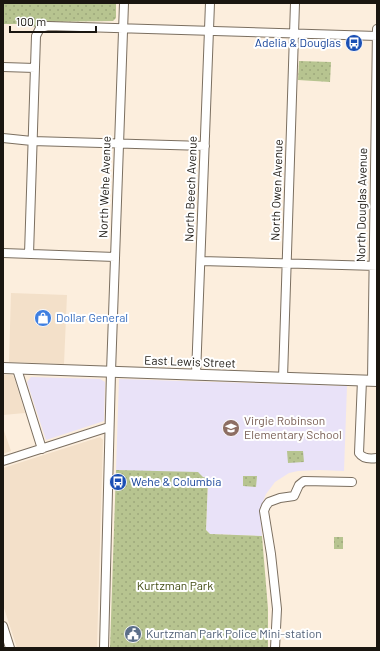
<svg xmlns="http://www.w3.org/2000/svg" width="380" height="651" font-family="Barlow,sans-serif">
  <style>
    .built { fill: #f3e0c9 }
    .education { fill: #e9e2f8 }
    .park { fill: url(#park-dots) }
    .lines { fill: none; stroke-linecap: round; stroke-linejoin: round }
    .minor-casing { stroke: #7b6f60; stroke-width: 10 }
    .major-casing { stroke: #7b6f60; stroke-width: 12 }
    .minor { stroke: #fff; stroke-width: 8 }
    .major { stroke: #fff; stroke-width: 10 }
    .labels { text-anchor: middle; stroke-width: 4; stroke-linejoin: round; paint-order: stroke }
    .transit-label { font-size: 12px; fill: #164399; stroke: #fff; text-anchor: end }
    .street-label { font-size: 12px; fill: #1a1610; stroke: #fff }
    .shop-label { font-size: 12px; fill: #366cbe; stroke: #fff; text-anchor: start }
    .education-label { font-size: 12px; fill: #785e54; stroke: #fff; text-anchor: start }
    .park-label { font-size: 12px; fill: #414b12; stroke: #fff }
    .service-label { font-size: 12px; fill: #4e5e75; stroke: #fff; text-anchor: start }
  </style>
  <defs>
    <pattern id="park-dots" width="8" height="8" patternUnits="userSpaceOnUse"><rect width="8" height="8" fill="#b7c490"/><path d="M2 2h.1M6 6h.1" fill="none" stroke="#9da87b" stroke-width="1.8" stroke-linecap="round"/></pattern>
  </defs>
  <rect width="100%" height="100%" fill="#fceedd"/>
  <!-- built -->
  <path class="built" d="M 11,293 L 67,295 L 64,364 L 9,362 Z
    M 3,375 L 12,375 L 14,377 L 25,413 L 3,415 Z
    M 3,428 L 11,451 L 3,454 Z
    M 100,437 L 103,440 L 97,648 L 17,648 L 3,605 L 3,468 Z"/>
  <!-- education -->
  <path class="education" d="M 31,377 L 100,379 L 105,382 L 104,421 L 46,440 L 27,382 Z
    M 119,379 L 347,386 L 344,471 L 319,470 L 298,471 L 289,473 L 275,482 L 266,494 L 262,504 L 260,512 L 262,536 L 210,534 L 206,530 L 208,478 L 116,470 Z"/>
  <!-- park -->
  <path class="park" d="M 3,3 L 116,3 L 116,18 L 113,21 L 42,22 L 35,27 L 28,24 L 3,24 Z
    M 299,61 L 331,62 L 330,82 L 298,80 Z
    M 287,451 L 303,451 L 304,462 L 288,463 Z
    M 116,470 L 198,472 L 203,477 L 208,478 L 206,530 L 210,534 L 262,536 L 268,609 L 268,648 L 110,648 Z
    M 243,476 L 257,476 L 256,487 L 243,486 Z
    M 334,537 L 343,537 L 343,549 L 334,549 Z"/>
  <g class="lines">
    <!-- minor casing -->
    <g class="minor-casing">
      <path id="minor" d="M 3,67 L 35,68
        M 3,138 L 32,141 L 205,146
        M 3,253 L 115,257
        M 29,254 L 36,36 L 40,28 L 48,26 L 377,36
        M 201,261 L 377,266
        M 17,369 L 42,449
        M 196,375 L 210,3
        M 283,378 L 295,3
        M 362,380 L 359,453 C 363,459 371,459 377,458
        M 372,381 L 377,29
        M 3,461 L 109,427
        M 3,626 L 10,648
        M 104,648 L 111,372 L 124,3
        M 275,648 L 277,609 L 271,554 L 264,511 L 266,506 L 269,502 L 280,498 L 294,496 L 299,485 L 304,481 L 352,482"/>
    </g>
    <!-- major casing -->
    <g class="major-casing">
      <path id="major" d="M 3,368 L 377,381"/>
    </g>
    <!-- minor -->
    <use href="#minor" class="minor"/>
    <!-- major -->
    <use href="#major" class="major"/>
  </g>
  <!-- icons -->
  <defs>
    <g id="bus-disc" transform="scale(0.9)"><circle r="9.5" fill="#1a4fb4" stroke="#fff"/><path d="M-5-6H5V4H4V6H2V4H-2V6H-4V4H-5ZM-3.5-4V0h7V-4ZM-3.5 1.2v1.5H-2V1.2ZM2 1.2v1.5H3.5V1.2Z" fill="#fff"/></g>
    <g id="shop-disc" transform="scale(0.9)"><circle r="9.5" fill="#3f7fe0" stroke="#fff"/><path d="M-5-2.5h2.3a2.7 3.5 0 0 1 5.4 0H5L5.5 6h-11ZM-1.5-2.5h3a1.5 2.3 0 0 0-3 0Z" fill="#fff"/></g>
    <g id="school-disc" transform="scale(0.9)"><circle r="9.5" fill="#8d6e63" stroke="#fff"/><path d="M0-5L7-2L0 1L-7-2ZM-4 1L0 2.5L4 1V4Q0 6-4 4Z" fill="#fff"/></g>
    <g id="civic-disc" transform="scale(0.9)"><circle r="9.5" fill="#5c6f8a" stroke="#fff"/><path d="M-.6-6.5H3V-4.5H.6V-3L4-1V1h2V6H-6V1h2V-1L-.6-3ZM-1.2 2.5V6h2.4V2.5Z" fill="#fff"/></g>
  </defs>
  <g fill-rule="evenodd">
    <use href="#bus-disc" x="354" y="43"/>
    <use href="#shop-disc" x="43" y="318"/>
    <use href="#school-disc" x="231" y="428"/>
    <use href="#bus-disc" x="118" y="482"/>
    <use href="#civic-disc" x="133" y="634"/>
  </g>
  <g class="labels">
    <!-- transit labels -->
    <g class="transit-label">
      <text x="341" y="47">Adelia &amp; Douglas</text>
      <text x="131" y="486" text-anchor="start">Wehe &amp; Columbia</text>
    </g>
    <!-- street labels -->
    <g class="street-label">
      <text transform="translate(105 187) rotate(-88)" y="4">North Wehe Avenue</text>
      <text transform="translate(191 189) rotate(-88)" y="4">North Beech Avenue</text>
      <text transform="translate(277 190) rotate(-88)" y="4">North Owen Avenue</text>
      <text transform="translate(362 205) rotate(-89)" y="4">North Douglas Avenue</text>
      <text transform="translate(190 362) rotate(2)" y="4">East Lewis Street</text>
    </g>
    <!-- shop labels -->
    <g class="shop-label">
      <text x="56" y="322">Dollar General</text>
    </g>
    <!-- education labels -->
    <g class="education-label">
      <text x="244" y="425">Virgie Robinson<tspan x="244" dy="14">Elementary School</tspan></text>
    </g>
    <!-- park labels -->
    <g class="park-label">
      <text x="175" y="590">Kurtzman Park</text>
    </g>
    <!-- service labels -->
    <g class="service-label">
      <text x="146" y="638">Kurtzman Park Police Mini-station</text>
    </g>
  </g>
  <!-- border -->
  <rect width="380" height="651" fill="none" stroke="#1a1610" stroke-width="8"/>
  <!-- scale -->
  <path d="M10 26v6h86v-6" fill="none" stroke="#1a1610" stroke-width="2"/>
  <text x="16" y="26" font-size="12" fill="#1a1610" stroke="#ffffff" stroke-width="3" paint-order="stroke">100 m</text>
</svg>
